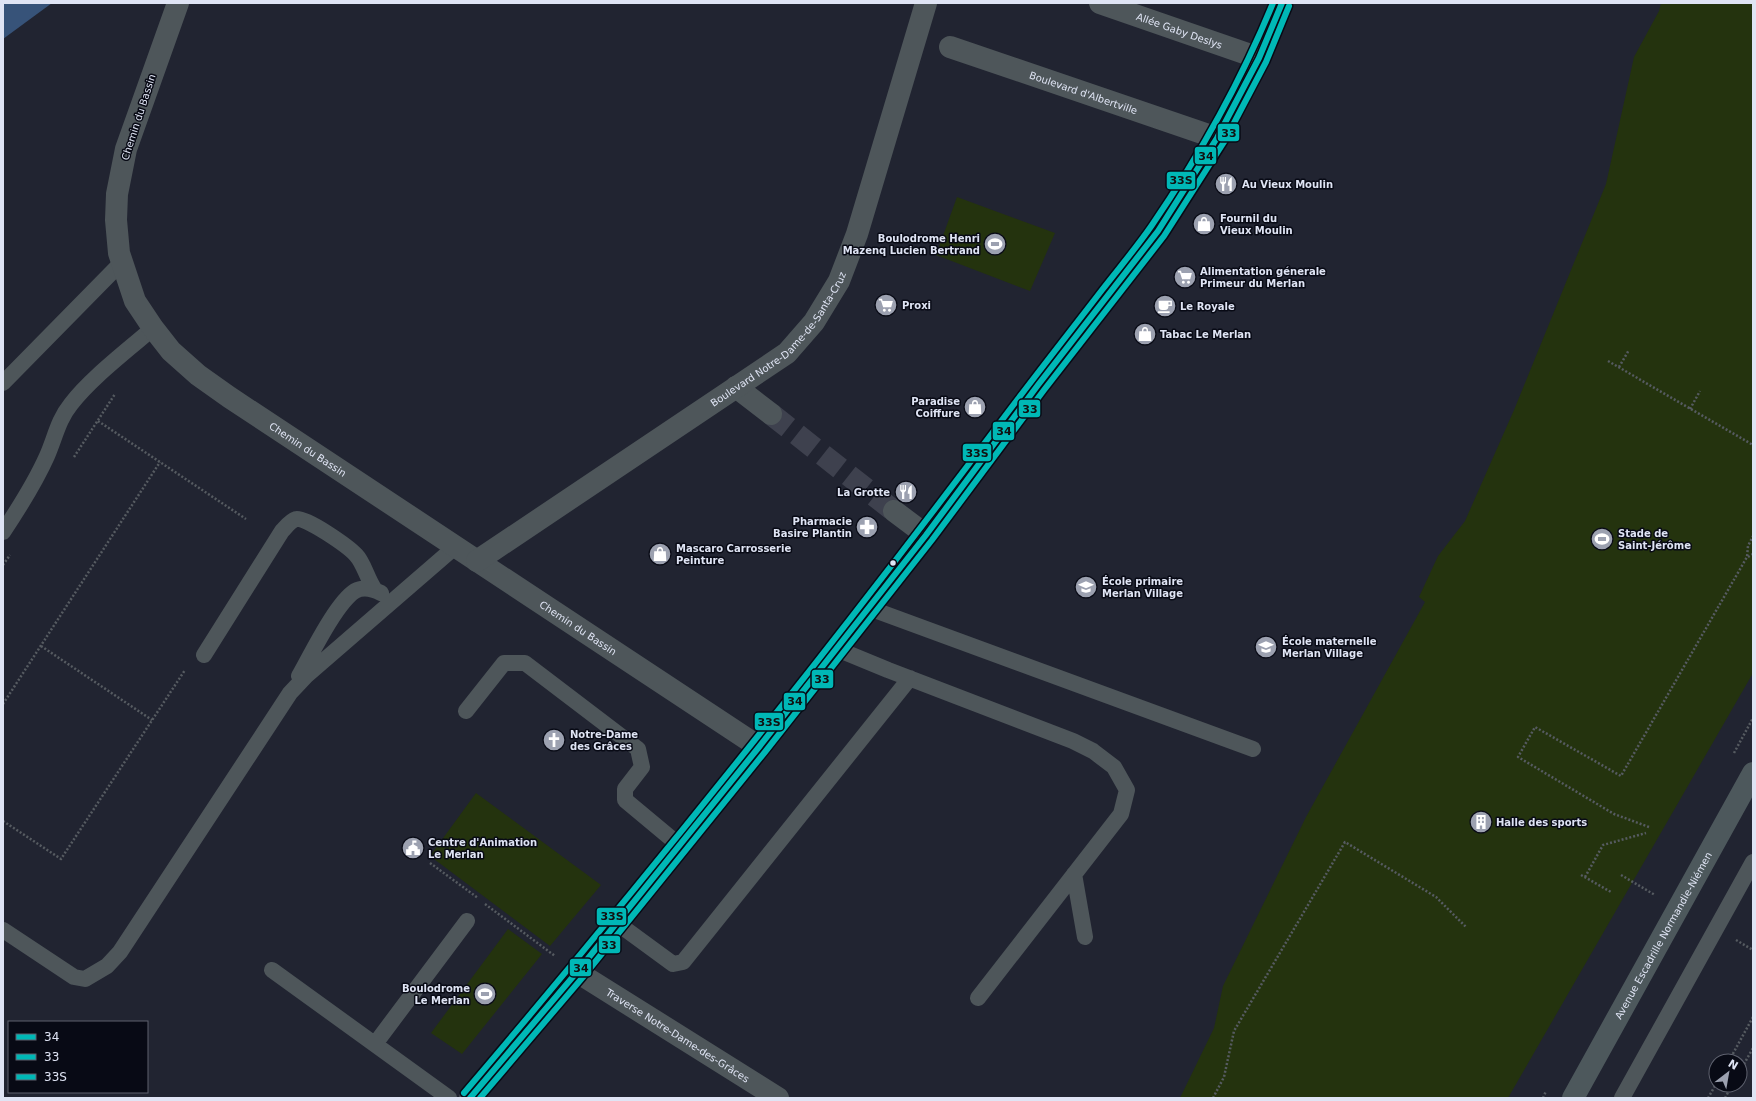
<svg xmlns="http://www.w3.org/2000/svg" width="1756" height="1101" font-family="'DejaVu Sans',sans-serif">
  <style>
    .green { fill: #24330e }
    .water { fill: #375379 }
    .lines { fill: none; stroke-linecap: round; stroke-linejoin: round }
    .street-tunnel { stroke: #3e414e; stroke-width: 22; stroke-dasharray: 22 11; stroke-linecap: butt }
    .path { stroke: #565b61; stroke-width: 2.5; stroke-dasharray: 2 2; stroke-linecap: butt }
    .lane { stroke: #4e565a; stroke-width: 16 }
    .street { stroke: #4e565a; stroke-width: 22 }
    .secondary { stroke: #4d585c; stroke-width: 22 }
    .bus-1-casing { stroke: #080a15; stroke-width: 9 }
    .bus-2-casing { stroke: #080a15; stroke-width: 9 }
    .bus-3-casing { stroke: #080a15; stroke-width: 9 }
    .bus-1 { stroke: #00b8b6; stroke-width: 6 }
    .bus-2 { stroke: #00b8b6; stroke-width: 6 }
    .bus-3 { stroke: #00b8b6; stroke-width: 6 }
    .bus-dot { fill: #dfe4f4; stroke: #080a15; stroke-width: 1.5 }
    .labels { text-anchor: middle; stroke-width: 3; stroke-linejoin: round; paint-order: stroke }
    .street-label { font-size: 10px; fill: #dfe4f4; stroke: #080a15 }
    .poi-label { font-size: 10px; font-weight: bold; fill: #dfe4f4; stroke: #080a15; text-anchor: start }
    .line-badge { stroke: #080a15; stroke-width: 1.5 }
    .pale-badge-label { font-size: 11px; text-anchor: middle; font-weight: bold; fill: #111 }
  </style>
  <rect width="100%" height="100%" fill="#212431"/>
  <!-- green -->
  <path class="green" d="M 1661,3 L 1753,3 L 1753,673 L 1508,1098 L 1180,1098 L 1214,1028 L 1223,986 L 1306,817 L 1425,602 L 1419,597 L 1438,556 L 1465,521 L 1514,410 L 1606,184 L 1634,57 L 1659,11 Z
    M 957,197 L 1055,233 L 1030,291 L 936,255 Z
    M 476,793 L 601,885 L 550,946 L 430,856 Z
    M 508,929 L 542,954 L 462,1054 L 431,1033 Z"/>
  <!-- water -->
  <path class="water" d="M 3,3 L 52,3 L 3,39 Z"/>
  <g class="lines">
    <!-- street-tunnel -->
    <path class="street-tunnel" d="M 771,414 L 894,511"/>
    <!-- path -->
    <path class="path" d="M 1608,361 L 1753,445
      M 1619,367 L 1629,350
      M 1690,409 L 1700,391
      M 98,421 L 246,519
      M 74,457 L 115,394
      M 1748,557 L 1753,554
      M 3,565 L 10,555
      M 41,646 L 152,720
      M 3,704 L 160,462
      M 1734,753 L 1753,718
      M 3,821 L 61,859 L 185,670
      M 1649,827 L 1614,814 L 1518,757 L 1535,727 L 1621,776 L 1747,557 L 1748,546 L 1753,536
      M 430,863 L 478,898
      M 1581,875 L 1611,892
      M 1621,875 L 1655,895
      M 1585,877 L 1603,845 L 1646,833
      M 485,904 L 555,956
      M 1736,940 L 1753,950
      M 1729,1061 L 1753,1017
      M 1740,1071 L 1753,1048
      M 1213,1098 L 1224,1077 L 1234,1031 L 1345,842 L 1436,897 L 1466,927
      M 1543,1098 L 1546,1091
      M 1708,1098 L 1716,1084
      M 1725,1098 L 1732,1085"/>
    <!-- lane -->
    <path class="lane" d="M 3,383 L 122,262
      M 3,532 C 19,508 35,483 47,456 C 55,438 58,420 71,404 C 92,377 127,351 153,328
      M 869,608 L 1253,749
      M 837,649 L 888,670 L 1073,741 L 1093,751 L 1114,767 L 1127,790 L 1121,814 L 978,998
      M 204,655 L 282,531 C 286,527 290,521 296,519 C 305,516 349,547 356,555 C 364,563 367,579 375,590
      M 299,676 C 311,655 336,603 355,591 C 364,586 373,589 381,593
      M 466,711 L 504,663 L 525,663 L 638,749 L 642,767 L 625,789 L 625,800 L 679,845
      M 1074,874 L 1085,937
      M 617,923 L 673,964 L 683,962 L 910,678
      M 3,930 L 74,977 L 85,979 L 107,966 L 120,952 L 290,693 L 306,676 L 455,547
      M 272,970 L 449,1098
      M 375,1044 L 467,921
      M 1622,1098 L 1753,862"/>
    <!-- street -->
    <g class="street">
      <path id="s1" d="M 178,3 L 126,149 L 117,194 L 116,220 L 119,253 L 135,301 L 153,328 L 171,351 L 198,375 L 229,397 L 759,747"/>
      <path id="s2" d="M 1100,3 L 1259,58"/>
      <path id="s3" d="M 950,47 L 1217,138"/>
      <path d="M 736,387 L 771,414"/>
      <path d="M 894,511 L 926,535"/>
      <path id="s4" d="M 477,561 L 787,353 L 814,322 L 839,281 L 857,234 L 926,3"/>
      <path id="s5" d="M 577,972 L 778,1098"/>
      <path d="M 470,1098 L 577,972 L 759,747 L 926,535 L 1038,385 L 1158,231 L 1217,138 L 1259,58 L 1282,3"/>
    </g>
    <!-- secondary -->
    <path class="secondary" id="s6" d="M 1573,1098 L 1753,773"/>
    <!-- bus-1 casing -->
    <g class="bus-1-casing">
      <path id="bus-1" d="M 470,1098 L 577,972 L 759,747 L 926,535 L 1038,385 L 1158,231 L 1217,138 L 1259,58 L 1282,3"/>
    </g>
    <!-- bus-2 casing -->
    <g class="bus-2-casing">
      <path id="bus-2" d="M 480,1098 L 583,977 L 765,752 L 932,540 L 1044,390 L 1164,236 L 1224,142 L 1266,62 L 1289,6"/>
    </g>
    <!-- bus-3 casing -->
    <g class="bus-3-casing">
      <path id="bus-3" d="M 464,1093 C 650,874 830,650 1002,420 C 1035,376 1069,333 1102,290 C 1119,268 1137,247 1152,225 C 1200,155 1241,81 1273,3"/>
    </g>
    <!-- bus-1 -->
    <use href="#bus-1" class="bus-1"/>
    <!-- bus-2 -->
    <use href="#bus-2" class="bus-2"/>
    <!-- bus-3 -->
    <use href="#bus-3" class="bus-3"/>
  </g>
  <!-- icons -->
  <defs>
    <g id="restaurant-disc" transform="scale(1.15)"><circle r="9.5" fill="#9ca1b0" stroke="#080a15"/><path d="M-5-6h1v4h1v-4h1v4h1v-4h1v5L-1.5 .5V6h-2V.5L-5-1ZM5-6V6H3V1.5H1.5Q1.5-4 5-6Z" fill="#fff"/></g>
    <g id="shop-disc" transform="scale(1.15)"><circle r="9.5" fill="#9ca1b0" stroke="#080a15"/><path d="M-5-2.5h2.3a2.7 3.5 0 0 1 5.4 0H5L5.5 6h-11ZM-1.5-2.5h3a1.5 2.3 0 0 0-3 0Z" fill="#fff"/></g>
    <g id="stadium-disc" transform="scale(1.15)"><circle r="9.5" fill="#9ca1b0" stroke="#080a15"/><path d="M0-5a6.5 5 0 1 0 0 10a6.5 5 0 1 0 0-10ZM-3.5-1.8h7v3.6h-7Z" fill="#fff"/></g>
    <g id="supermarket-disc" transform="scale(1.15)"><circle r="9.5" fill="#9ca1b0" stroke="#080a15"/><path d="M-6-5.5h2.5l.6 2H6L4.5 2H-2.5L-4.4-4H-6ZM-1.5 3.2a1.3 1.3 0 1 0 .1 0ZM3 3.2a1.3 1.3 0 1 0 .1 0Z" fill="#fff"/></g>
    <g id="cafe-disc" transform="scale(1.15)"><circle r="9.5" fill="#9ca1b0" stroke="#080a15"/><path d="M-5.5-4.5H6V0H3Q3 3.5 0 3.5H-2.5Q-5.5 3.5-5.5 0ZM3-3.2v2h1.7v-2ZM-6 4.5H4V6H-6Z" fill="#fff"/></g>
    <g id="pharmacy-disc" transform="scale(1.15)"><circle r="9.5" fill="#9ca1b0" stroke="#080a15"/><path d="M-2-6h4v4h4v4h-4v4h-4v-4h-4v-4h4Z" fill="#fff"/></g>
    <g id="school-disc" transform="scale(1.15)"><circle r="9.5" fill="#9ca1b0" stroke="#080a15"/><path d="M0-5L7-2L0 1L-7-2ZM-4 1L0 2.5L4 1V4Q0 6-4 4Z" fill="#fff"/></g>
    <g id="church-disc" transform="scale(1.15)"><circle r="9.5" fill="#9ca1b0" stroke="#080a15"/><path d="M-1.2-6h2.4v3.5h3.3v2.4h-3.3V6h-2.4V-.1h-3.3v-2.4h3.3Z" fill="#fff"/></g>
    <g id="building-disc" transform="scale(1.15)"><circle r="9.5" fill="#9ca1b0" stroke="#080a15"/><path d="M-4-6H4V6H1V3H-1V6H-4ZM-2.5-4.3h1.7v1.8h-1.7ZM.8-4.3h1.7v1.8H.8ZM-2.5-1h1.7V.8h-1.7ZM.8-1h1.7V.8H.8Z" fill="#fff"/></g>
    <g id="civic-disc" transform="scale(1.15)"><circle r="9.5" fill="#9ca1b0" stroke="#080a15"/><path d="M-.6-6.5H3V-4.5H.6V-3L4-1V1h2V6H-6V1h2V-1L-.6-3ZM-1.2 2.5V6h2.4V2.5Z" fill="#fff"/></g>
  </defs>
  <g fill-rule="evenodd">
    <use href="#restaurant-disc" x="1226" y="184"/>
    <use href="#shop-disc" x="1204" y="224"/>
    <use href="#stadium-disc" x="995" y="244"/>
    <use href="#supermarket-disc" x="1185" y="277"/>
    <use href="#supermarket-disc" x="886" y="305"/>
    <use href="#cafe-disc" x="1165" y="306"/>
    <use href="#shop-disc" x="1145" y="334"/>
    <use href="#shop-disc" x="975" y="407"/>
    <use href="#restaurant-disc" x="906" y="492"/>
    <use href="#pharmacy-disc" x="867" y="527"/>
    <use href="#stadium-disc" x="1602" y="539"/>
    <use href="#shop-disc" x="660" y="554"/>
    <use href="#school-disc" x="1086" y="587"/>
    <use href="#school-disc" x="1266" y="647"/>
    <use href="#church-disc" x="554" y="740"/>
    <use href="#building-disc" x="1481" y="822"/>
    <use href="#civic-disc" x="413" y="848"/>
    <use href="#stadium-disc" x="485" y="994"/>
  </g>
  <!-- markers -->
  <circle class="bus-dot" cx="893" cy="563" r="3.5"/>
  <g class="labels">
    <!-- street labels -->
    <g class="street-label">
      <text dy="4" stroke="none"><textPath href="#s2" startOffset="84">Allée Gaby Deslys</textPath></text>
      <text dy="4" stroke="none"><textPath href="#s3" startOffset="141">Boulevard d'Albertville</textPath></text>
      <text transform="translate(138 117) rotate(-72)" y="4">Chemin du Bassin</text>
      <text dy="4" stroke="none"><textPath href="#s4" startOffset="377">Boulevard Notre-Dame-de-Santa-Cruz</textPath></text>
      <text dy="4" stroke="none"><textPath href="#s1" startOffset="541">Chemin du Bassin</textPath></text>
      <text dy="4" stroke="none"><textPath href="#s1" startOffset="865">Chemin du Bassin</textPath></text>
      <text dy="4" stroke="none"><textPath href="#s6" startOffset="186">Avenue Escadrille Normandie-Niémen</textPath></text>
      <text dy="4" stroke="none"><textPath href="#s5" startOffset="119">Traverse Notre-Dame-des-Grâces</textPath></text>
    </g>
    <!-- poi labels -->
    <g class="poi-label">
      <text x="1242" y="188">Au Vieux Moulin</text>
      <text x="1220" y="222">Fournil du<tspan x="1220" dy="12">Vieux Moulin</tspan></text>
      <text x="980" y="242" text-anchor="end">Boulodrome Henri<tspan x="980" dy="12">Mazenq Lucien Bertrand</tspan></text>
      <text x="1200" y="275">Alimentation génerale<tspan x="1200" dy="12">Primeur du Merlan</tspan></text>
      <text x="902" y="309">Proxi</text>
      <text x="1180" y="310">Le Royale</text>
      <text x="1160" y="338">Tabac Le Merlan</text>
      <text x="960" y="405" text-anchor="end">Paradise<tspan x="960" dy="12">Coiffure</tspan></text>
      <text x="890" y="496" text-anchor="end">La Grotte</text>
      <text x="852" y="525" text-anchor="end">Pharmacie<tspan x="852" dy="12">Basire Plantin</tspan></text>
      <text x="1618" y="537">Stade de<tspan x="1618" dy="12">Saint-Jérôme</tspan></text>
      <text x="676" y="552">Mascaro Carrosserie<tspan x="676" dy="12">Peinture</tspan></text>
      <text x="1102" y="585">École primaire<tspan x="1102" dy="12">Merlan Village</tspan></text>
      <text x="1282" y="645">École maternelle<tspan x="1282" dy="12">Merlan Village</tspan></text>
      <text x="570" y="738">Notre-Dame<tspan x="570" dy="12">des Grâces</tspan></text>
      <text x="1496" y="826">Halle des sports</text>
      <text x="428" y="846">Centre d'Animation<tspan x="428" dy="12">Le Merlan</tspan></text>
      <text x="470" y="992" text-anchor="end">Boulodrome<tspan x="470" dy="12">Le Merlan</tspan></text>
    </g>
  </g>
  <g class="line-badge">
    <rect x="1217" y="123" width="23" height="19" rx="4" fill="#00b8b6"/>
    <rect x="1194" y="146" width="23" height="19" rx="4" fill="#00b8b6"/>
    <rect x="1166" y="171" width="30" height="19" rx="4" fill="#00b8b6"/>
    <rect x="1018" y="399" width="23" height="19" rx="4" fill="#00b8b6"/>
    <rect x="992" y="421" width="23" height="20" rx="4" fill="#00b8b6"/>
    <rect x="962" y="443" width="30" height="19" rx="4" fill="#00b8b6"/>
    <rect x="811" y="669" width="23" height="20" rx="4" fill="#00b8b6"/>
    <rect x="783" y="692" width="23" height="19" rx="4" fill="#00b8b6"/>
    <rect x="754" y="712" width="30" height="19" rx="4" fill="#00b8b6"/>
    <rect x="596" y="907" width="31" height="19" rx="4" fill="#00b8b6"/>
    <rect x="598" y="935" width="23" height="19" rx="4" fill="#00b8b6"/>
    <rect x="569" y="958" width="23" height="19" rx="4" fill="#00b8b6"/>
  </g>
  <g class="pale-badge-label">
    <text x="1229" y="137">33</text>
    <text x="1206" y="160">34</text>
    <text x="1181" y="184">33S</text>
    <text x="1030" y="413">33</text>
    <text x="1004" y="435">34</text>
    <text x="977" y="457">33S</text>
    <text x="822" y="683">33</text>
    <text x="795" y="705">34</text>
    <text x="769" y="726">33S</text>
    <text x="612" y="920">33S</text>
    <text x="609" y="949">33</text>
    <text x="581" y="972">34</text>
  </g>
  <!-- border -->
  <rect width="1756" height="1101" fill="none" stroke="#dfe4f4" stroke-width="8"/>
  <!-- legend -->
  <rect x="8" y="1021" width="140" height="72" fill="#080a15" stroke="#5e616e"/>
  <rect x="16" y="1034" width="20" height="6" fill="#00b8b6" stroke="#5e616e"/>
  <text x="44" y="1041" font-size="12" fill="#dfe4f4">34</text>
  <rect x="16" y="1054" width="20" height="6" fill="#00b8b6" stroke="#5e616e"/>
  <text x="44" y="1061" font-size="12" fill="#dfe4f4">33</text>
  <rect x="16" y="1074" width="20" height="6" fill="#00b8b6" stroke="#5e616e"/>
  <text x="44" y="1081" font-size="12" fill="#dfe4f4">33S</text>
  <!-- north arrow -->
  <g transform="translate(1728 1073) rotate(31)"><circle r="19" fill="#080a15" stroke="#5e616e"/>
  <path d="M0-3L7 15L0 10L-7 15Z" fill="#9ca1b0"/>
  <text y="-6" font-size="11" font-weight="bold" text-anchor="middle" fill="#dfe4f4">N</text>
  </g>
</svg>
